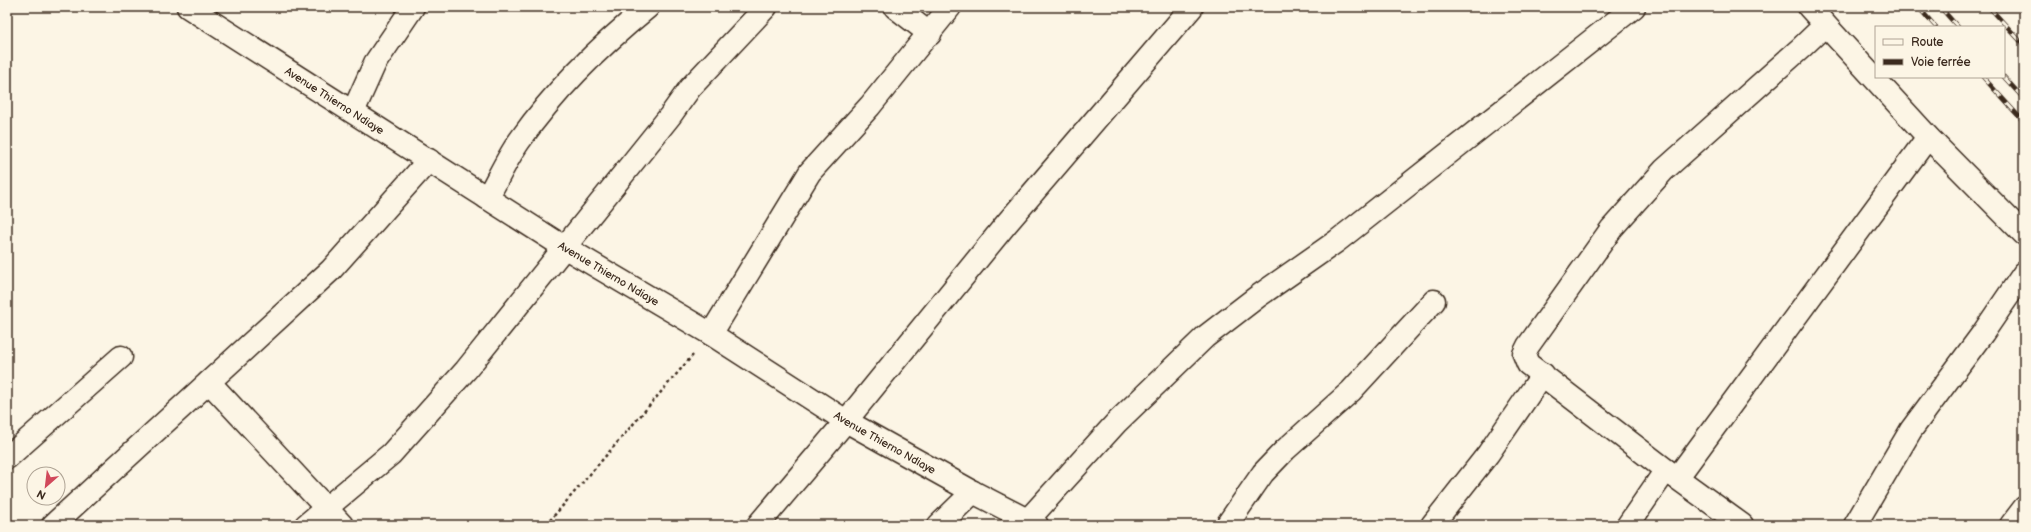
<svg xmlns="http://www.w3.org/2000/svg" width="2031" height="532" font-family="'Balsamiq Sans',sans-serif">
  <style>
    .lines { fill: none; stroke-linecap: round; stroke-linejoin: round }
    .minor-casing { stroke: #3b2a1e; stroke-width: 25 }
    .path { stroke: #3b2a1e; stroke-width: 2.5; stroke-dasharray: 3 3; stroke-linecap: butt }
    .minor { stroke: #fcf5e5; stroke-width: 22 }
    .rail-casing { stroke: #3b2a1e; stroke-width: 4.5 }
    .rail { stroke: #fcf5e5; stroke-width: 3; stroke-dasharray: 9; stroke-linecap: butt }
    .labels { text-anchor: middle; stroke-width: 3; stroke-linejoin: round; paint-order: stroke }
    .street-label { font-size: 11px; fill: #3b2a1e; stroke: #fcf5e5 }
  </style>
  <rect width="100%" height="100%" fill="#fcf5e5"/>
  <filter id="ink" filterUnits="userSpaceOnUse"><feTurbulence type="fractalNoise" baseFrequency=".025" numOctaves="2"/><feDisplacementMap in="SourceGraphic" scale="8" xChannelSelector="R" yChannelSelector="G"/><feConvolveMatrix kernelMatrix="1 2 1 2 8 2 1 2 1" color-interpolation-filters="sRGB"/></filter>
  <g filter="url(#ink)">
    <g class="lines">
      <!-- minor casing -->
      <g class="minor-casing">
        <g id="minor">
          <path id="s1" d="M 188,7 L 564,247 L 711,334 L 846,421 L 973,492 L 1037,525"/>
          <path d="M 895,7 L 930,34"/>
          <path d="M 1809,7 L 1928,137 L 2024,234"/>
          <path d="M 353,112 L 375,63 L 413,7"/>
          <path d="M 487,198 C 498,179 507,158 520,140 C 556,89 600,46 648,7"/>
          <path d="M 711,334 L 810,172 L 870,106 L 950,7"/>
          <path d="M 209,382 L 342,525"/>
          <path d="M 7,458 L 121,357"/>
          <path d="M 1677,478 L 1928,137"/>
          <path d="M 1028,520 L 1116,423 L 1205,337 L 1257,297 L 1337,241 L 1634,7"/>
          <path d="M 53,525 L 331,270 L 429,160"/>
          <path d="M 306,525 L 391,454 L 466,370 L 670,116 L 690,88 L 766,7"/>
          <path d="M 758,525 L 846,421 L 1007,223 L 1192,7"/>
          <path d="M 939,525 L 973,492"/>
          <path d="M 1227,525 L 1263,473 L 1285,450 L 1351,391 L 1434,301"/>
          <path d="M 1432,525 L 1488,454 L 1543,374"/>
          <path d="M 1628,525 L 1666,470"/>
          <path d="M 1742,525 L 1666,470 L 1528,364 L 1524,354 L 1528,346 L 1612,228 L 1664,170 L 1802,47 L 1825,25"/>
          <path d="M 1855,525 L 1911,430 L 1983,333 L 2024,273"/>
          <path d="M 2011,525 L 2024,508"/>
        </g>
      </g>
      <!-- path -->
      <path class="path" d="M 546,525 L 693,355"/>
      <!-- minor -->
      <use href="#minor" class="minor"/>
      <!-- rail casing -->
      <g class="rail-casing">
        <path id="rail" d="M 1918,7 L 1936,27
          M 1940,7 L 1958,27
          M 1989,7 L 2024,45
          M 1983,77 L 2024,122
          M 2004,77 L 2024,99"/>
      </g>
      <!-- rail -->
      <use href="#rail" class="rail"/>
    </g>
  </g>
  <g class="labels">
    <!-- street labels -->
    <g class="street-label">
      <text dy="4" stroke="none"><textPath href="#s1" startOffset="174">Avenue Thierno Ndiaye</textPath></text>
      <text dy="4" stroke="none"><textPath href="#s1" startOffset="498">Avenue Thierno Ndiaye</textPath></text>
      <text dy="4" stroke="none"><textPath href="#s1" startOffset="822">Avenue Thierno Ndiaye</textPath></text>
    </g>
  </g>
  <!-- margin -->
  <rect width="2031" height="532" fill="none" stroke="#fcf5e5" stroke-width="24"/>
  <rect x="12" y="12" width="2007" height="508" fill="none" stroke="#3b2a1e" stroke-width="1.5" filter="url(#ink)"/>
  <!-- legend -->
  <rect x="1875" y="26" width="130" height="52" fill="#fcf5e5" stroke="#afa495"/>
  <rect x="1883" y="39" width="20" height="6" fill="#fcf5e5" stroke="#afa495"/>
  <text x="1911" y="46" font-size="12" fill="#3b2a1e">Route</text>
  <rect x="1883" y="59" width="20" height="6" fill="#3b2a1e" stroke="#afa495"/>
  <text x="1911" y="66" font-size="12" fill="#3b2a1e">Voie ferrée</text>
  <!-- north arrow -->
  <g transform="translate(46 486) rotate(208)"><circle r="19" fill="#fcf5e5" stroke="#afa495"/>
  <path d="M0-3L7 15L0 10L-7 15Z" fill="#d1495b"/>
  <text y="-6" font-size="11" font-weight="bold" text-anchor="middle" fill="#3b2a1e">N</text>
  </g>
</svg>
